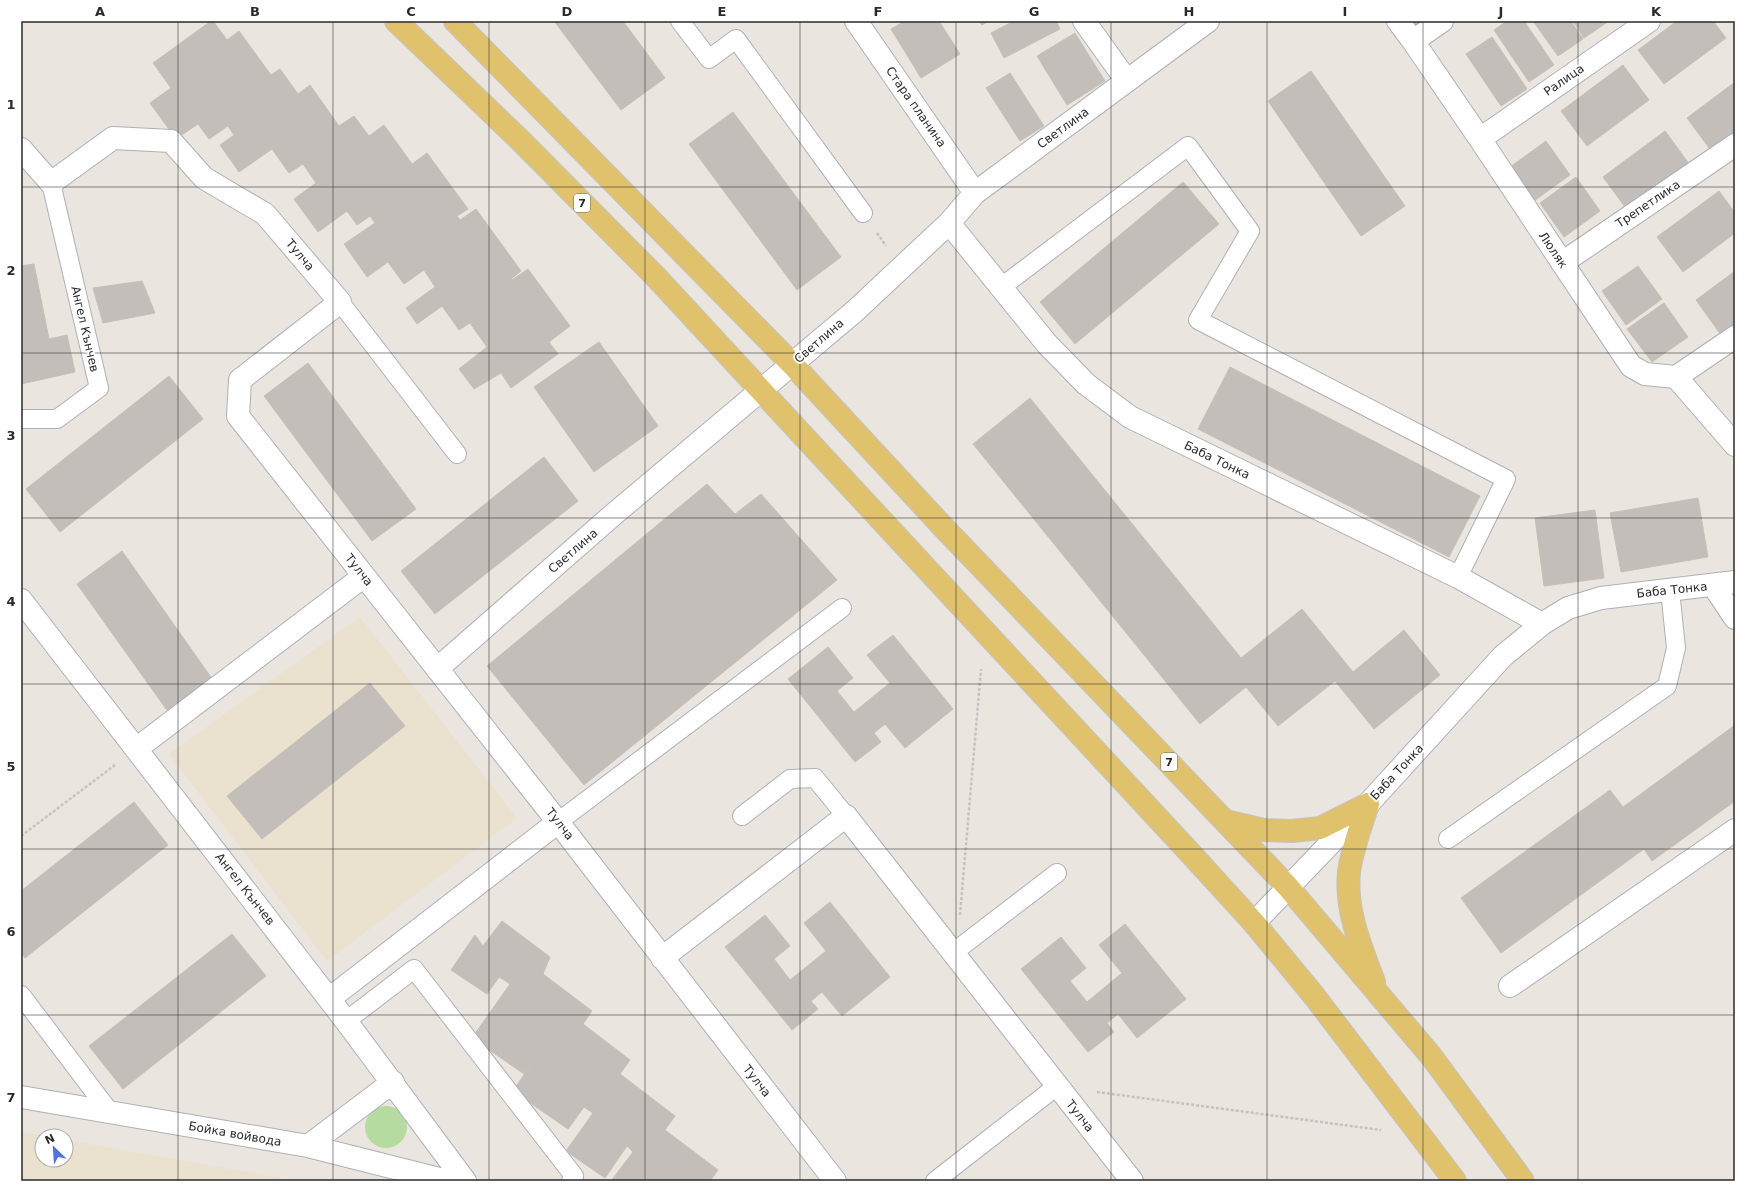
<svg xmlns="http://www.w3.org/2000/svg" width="1756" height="1202" font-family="'DejaVu Sans',sans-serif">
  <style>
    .education { fill: #eae1cf }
    .green { fill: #b6dba0 }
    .building { fill: #c3beba; stroke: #c6c0b7 }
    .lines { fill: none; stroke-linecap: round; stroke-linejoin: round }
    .service-casing { stroke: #aeb0b9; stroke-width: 20 }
    .minor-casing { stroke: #aeb0b9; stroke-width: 24 }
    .primary-casing { stroke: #c3c3c3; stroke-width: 24 }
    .path { stroke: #c3c3c3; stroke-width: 2.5; stroke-dasharray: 3 2; stroke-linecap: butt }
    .service { stroke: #fff; stroke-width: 18 }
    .minor { stroke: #fff; stroke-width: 22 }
    .primary { stroke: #e1c26c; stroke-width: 22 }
    .grid { fill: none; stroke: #2a2a2a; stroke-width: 1; stroke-opacity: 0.55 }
    .labels { text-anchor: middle; stroke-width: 4; stroke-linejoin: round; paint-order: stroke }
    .shield { fill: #fff; stroke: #6a6a6a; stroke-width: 1 }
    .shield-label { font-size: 11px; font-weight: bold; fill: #2a2a2a }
    .street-label { font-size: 12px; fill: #2a2a2a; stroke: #fff }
    .neatline { fill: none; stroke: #2a2a2a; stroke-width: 1.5 }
    .grid-label { font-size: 13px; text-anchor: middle; font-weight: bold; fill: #2a2a2a }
  </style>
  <rect width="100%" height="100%" fill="#eae5de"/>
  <!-- education -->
  <path class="education" d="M 360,617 L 517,818 L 327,961 L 169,754 Z
    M 21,1132 L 43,1136 L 42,1160 L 66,1160 L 66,1140 L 298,1181 L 21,1181 Z"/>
  <!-- green -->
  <path class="green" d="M365 1127a21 21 0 1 1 42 0a21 21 0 1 1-42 0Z"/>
  <!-- building -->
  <path class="building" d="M 211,21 L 213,21 L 227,40 L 239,31 L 271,75 L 280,69 L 298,94 L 310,85 L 339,126 L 354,116 L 369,136 L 384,125 L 412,164 L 427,153 L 468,209 L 457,216 L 460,220 L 476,209 L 521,271 L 511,279 L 512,280 L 528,269 L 570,326 L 549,342 L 558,354 L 511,388 L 501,373 L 474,389 L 459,369 L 487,347 L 470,323 L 459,330 L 442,306 L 417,324 L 406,308 L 435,287 L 424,270 L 404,284 L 388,262 L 367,277 L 344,244 L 375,223 L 370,216 L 357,225 L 347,211 L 318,232 L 294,199 L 316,183 L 303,164 L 289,173 L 272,149 L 239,172 L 220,145 L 234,135 L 228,126 L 209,139 L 198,124 L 176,139 L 150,103 L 171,88 L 153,63 Z
    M 554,21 L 623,21 L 665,78 L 621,110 Z
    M 905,21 L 939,21 L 960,54 L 921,78 L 891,29 Z
    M 979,21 L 989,21 L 982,25 Z
    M 1014,21 L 1056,21 L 1060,29 L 1004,58 L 991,33 Z
    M 1406,21 L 1421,21 L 1411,28 Z
    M 1507,21 L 1524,21 L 1554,65 L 1529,82 L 1494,30 Z
    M 1533,21 L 1571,21 L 1583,39 L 1558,56 Z
    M 1573,21 L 1609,21 L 1584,38 Z
    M 1677,21 L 1713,21 L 1726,38 L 1664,84 L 1638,50 Z
    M 1075,33 L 1105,81 L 1067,105 L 1037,56 Z
    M 1492,37 L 1527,89 L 1501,106 L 1466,54 Z
    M 1623,65 L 1649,100 L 1587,146 L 1561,111 Z
    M 1311,71 L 1405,206 L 1361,236 L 1268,101 Z
    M 1010,73 L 1044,126 L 1020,141 L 986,88 Z
    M 1735,82 L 1735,135 L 1712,152 L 1687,118 Z
    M 733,112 L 841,257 L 797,290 L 689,144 Z
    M 1665,131 L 1690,165 L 1628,211 L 1603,177 Z
    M 1546,141 L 1570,175 L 1534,201 L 1510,167 Z
    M 1576,177 L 1600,211 L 1564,237 L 1540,203 Z
    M 1183,182 L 1219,224 L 1075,344 L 1040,302 Z
    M 1719,191 L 1735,213 L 1735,233 L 1683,272 L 1657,237 Z
    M 34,264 L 49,339 L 67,335 L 75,372 L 21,384 L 21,266 Z
    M 1638,266 L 1662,299 L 1626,325 L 1602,291 Z
    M 1735,271 L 1735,324 L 1721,335 L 1696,300 Z
    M 142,281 L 155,313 L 103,323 L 93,288 Z
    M 1664,303 L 1688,337 L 1652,362 L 1627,329 Z
    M 599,342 L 658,426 L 594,472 L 534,387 Z
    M 308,363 L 416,509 L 372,541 L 264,396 Z
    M 1230,367 L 1480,496 L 1449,557 L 1198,429 Z
    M 169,376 L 203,419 L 60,532 L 26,489 Z
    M 1030,398 L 1241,658 L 1302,609 L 1353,672 L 1404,630 L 1440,675 L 1374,729 L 1335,681 L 1278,726 L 1246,687 L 1200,724 L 973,444 Z
    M 544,457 L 578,501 L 435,614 L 401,571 Z
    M 707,484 L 735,514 L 761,494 L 837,580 L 584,785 L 487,666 Z
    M 1698,498 L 1708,557 L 1621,572 L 1610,513 Z
    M 1595,510 L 1604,578 L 1544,586 L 1535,518 Z
    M 122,551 L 213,680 L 169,713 L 77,584 Z
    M 893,635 L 953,709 L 905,748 L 885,724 L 874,733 L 881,742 L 855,762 L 788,679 L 828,647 L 853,678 L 837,691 L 854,712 L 890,683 L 867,655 Z
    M 370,683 L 405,726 L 262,839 L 227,796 Z
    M 1735,725 L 1735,801 L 1652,861 L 1644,849 L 1501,953 L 1461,898 L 1610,790 L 1623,807 Z
    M 134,802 L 168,845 L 25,958 L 21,952 L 21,891 Z
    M 830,902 L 890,977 L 842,1016 L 822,992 L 811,1001 L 818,1009 L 792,1030 L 725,947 L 765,915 L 790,946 L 774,959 L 790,980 L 826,951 L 804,923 Z
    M 502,921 L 550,957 L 543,974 L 592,1011 L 583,1024 L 630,1060 L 620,1074 L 675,1116 L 665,1130 L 718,1170 L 710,1181 L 611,1181 L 633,1152 L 627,1146 L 605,1178 L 566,1151 L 593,1113 L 584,1107 L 568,1129 L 513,1091 L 543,1047 L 524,1074 L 472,1038 L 510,984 L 499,977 L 487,994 L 451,970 L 475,935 L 483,946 Z
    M 1125,924 L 1186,999 L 1137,1038 L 1118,1014 L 1107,1023 L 1114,1032 L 1088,1052 L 1021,969 L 1061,937 L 1086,968 L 1070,981 L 1087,1002 L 1122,973 L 1099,945 Z
    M 232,934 L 266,976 L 123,1089 L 89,1046 Z"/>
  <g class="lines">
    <!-- service casing -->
    <g class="service-casing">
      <path id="service" d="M 680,21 L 709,59 L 736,39 L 863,213
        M 1000,288 L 1188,146 L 1250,231 L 1198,320 L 1506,479 L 1458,577
        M 340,302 L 457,454
        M 21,419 L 57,419 L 99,388 L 51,183
        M 742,816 L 790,779 L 815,778 L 846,816
        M 558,822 L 842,608
        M 1448,839 L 1667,686 L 1676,648 L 1670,590
        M 954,952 L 1057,873
        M 21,995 L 109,1111
        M 346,1021 L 414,969 L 574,1176 L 571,1181
        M 935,1181 L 1057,1086"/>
    </g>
    <!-- minor casing -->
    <g class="minor-casing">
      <path id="minor" d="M 856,21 L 975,193
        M 1084,21 L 1127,81
        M 1398,21 L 1413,41 L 1480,139 L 1631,366 L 1645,374 L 1676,377 L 1735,445
        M 1413,41 L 1442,21
        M 1480,139 L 1649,21
        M 21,149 L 51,183 L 113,138 L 171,141 L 204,178 L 265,214 L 340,302 L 240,380 L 238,416 L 558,822 L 835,1181
        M 949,223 L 1047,344 L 1086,384 L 1130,417 L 1458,577 L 1542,624
        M 1562,263 L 1735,145
        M 1676,377 L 1735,337
        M 1713,585 L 1735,618
        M 21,600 L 346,1021 L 465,1181
        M 437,669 L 614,514 L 855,311 L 949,223 L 975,193 L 1208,21
        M 136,749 L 364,576
        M 1254,923 L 1368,804 L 1503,656 L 1542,624 L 1568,608 L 1601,598 L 1735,582
        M 662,958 L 846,816 L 1132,1181
        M 1510,986 L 1735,830
        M 329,999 L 558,822
        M 21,1097 L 308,1146 L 447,1181
        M 308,1146 L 393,1082"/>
    </g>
    <!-- primary casing -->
    <g class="primary-casing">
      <path id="primary" d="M 396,21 L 521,141 L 655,276 L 1191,854 L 1254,923 L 1315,997 L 1455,1181
        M 455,21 L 792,364 L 945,529 L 1288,887 L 1431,1056 L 1523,1181
        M 1368,804 C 1361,826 1352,849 1349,872 C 1345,910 1361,947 1374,982
        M 1225,821 L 1264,830 L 1292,831 L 1320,828 L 1368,804"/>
    </g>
    <!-- path -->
    <path class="path" d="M 877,233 L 886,246
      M 21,836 L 115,765
      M 960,915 L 981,669
      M 1097,1092 L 1381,1130"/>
    <!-- service -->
    <use href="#service" class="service"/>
    <!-- minor -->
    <use href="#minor" class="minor"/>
    <!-- primary -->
    <use href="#primary" class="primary"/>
  </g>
  <!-- grid -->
  <path class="grid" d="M 178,21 L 178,1181M 333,21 L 333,1181M 489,21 L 489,1181M 645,21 L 645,1181M 800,21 L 800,1181M 956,21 L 956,1181M 1111,21 L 1111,1181M 1267,21 L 1267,1181M 1423,21 L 1423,1181M 1578,21 L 1578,1181M 21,187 L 1735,187M 21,353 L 1735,353M 21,518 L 1735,518M 21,684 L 1735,684M 21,849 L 1735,849M 21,1015 L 1735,1015"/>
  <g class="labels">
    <!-- shield labels -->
    <g class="shield">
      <rect x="574" y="194" width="16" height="18" rx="3"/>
      <rect x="1161" y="753" width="16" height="18" rx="3"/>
    </g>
    <g class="shield-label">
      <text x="582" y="207">7</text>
      <text x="1169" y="766">7</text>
    </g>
    <!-- street labels -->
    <g class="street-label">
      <text transform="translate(1564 80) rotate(-35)" y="4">Ралица</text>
      <text transform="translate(916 107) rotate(55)" y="4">Стара планина</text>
      <text transform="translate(1063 128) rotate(-36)" y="4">Светлина</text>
      <text transform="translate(1648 204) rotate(-34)" y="4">Трепетлика</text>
      <text transform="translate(1553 250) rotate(56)" y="4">Люляк</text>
      <text transform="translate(300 255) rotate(50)" y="4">Тулча</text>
      <text transform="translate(85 329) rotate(77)" y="4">Ангел Кънчев</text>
      <text transform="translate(819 341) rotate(-41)" y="4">Светлина</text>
      <text transform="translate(1217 460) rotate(26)" y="4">Баба Тонка</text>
      <text transform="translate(573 551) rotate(-41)" y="4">Светлина</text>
      <text transform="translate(359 570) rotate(52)" y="4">Тулча</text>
      <text transform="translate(1672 590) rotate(-6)" y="4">Баба Тонка</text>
      <text transform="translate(1397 772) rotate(-47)" y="4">Баба Тонка</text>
      <text transform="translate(560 824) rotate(52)" y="4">Тулча</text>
      <text transform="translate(245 889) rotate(52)" y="4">Ангел Кънчев</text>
      <text transform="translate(757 1081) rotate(52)" y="4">Тулча</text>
      <text transform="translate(1080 1116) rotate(52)" y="4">Тулча</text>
      <text transform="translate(235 1134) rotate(10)" y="4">Бойка войвода</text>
    </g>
  </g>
  <!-- border -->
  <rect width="1756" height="1202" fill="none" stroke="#ffffff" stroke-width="44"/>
  <!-- north arrow -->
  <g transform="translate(54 1148) rotate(335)"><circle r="19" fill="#ffffff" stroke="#aaaaaa"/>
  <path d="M0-3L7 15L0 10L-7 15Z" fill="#5070e5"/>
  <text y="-6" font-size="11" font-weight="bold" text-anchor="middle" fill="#2a2a2a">N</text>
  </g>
  <rect x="22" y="22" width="1712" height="1158" class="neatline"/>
  <g class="grid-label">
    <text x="100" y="16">A</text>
    <text x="255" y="16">B</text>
    <text x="411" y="16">C</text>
    <text x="567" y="16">D</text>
    <text x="722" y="16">E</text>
    <text x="878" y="16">F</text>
    <text x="1034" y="16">G</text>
    <text x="1189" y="16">H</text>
    <text x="1345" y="16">I</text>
    <text x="1501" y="16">J</text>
    <text x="1656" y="16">K</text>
    <text x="11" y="109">1</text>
    <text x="11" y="275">2</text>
    <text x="11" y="440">3</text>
    <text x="11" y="606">4</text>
    <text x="11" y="771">5</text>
    <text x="11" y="936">6</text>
    <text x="11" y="1102">7</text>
  </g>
</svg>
